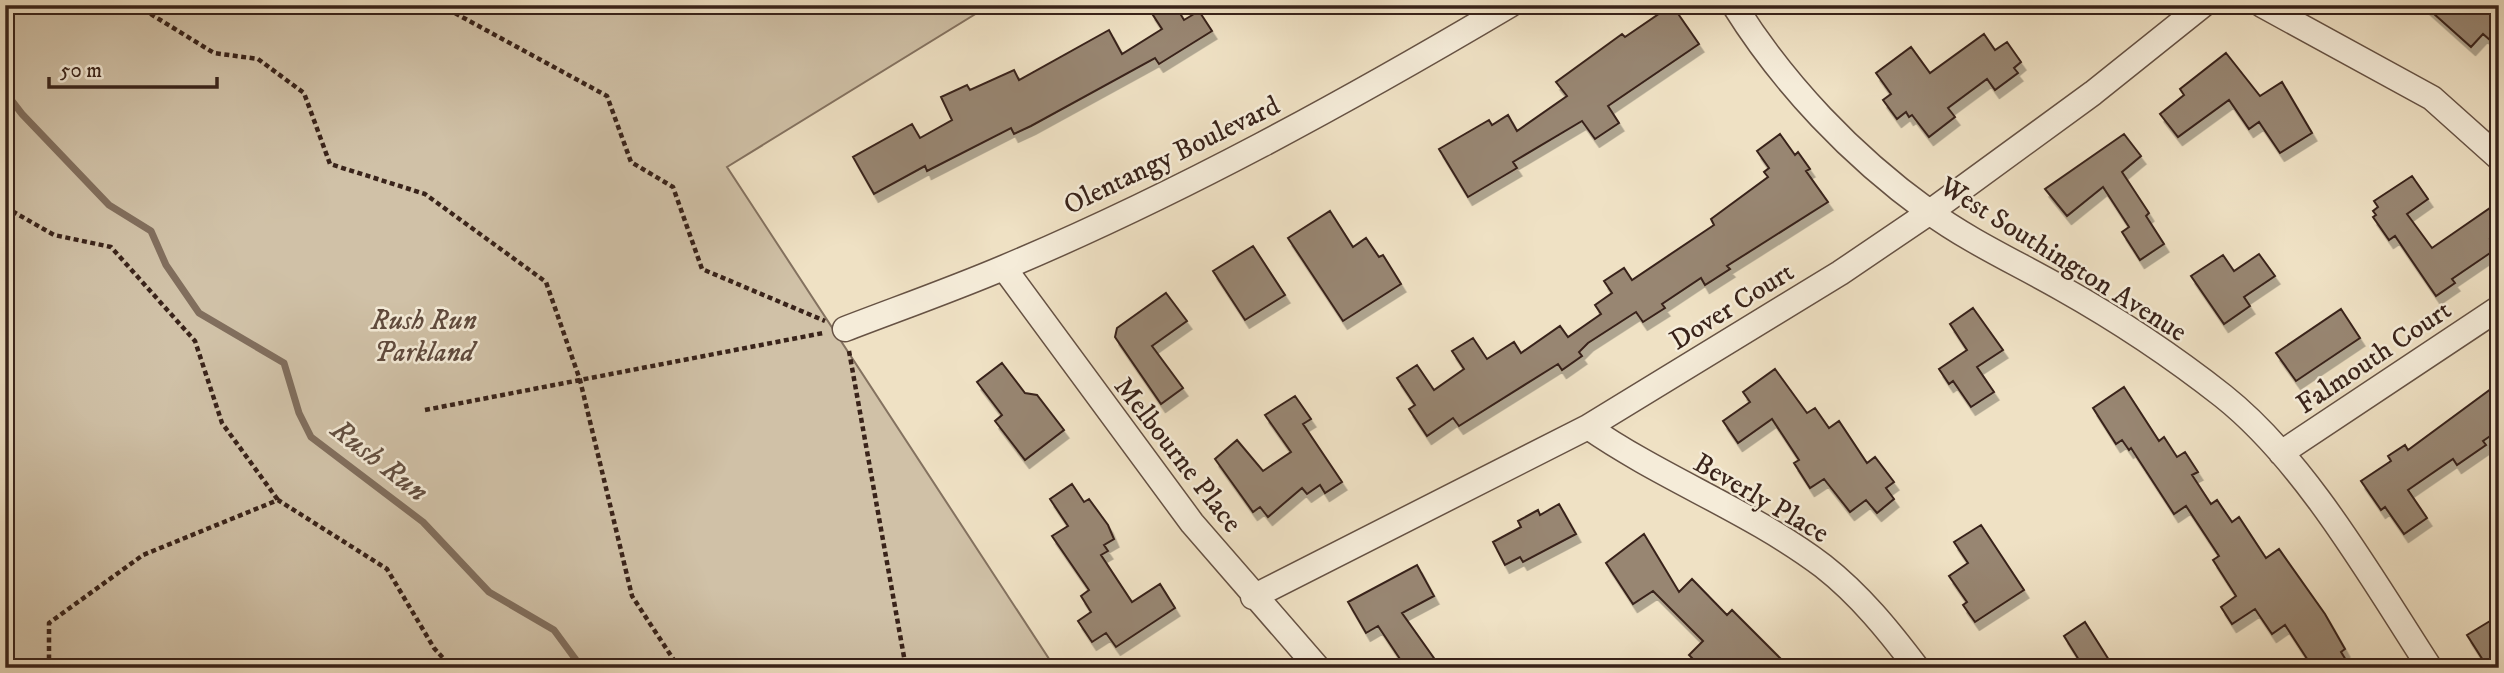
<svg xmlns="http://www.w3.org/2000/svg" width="2504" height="673" font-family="'IM FELL DW Pica',serif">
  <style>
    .green { fill: #d0c1a7; stroke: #847260; stroke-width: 2 }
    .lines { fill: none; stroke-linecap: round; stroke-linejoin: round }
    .stream { stroke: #816e5d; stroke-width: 7 }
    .building { fill: #988672; stroke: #39231a; stroke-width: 2; filter: url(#shadow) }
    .street-casing { stroke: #665244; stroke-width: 27 }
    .path { stroke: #39231a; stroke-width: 4.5; stroke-dasharray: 5 3.5; stroke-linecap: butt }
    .street { stroke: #f5ecd9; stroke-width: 24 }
    .labels { text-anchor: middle; stroke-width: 5; stroke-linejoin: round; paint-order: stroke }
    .street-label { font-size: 28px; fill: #39231a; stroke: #f5ecd9 }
    .park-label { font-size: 28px; font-style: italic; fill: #5f4a3d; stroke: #f5ecd9 }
    .water-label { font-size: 30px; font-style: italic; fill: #634f41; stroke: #f5ecd9 }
  </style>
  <defs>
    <filter id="shadow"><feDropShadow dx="4.5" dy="8" stdDeviation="0" flood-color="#0004"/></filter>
  </defs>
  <rect width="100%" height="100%" fill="#efe1c4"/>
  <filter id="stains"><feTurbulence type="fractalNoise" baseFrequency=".00286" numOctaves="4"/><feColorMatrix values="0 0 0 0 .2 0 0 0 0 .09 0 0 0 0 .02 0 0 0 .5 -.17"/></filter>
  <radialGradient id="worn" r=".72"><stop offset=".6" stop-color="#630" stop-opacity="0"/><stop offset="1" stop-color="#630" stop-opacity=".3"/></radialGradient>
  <!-- green -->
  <path class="green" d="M 5,5 L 990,5 L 727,167 L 1055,668 L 5,668 Z"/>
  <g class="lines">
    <!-- stream -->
    <path class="stream" d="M 5,92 L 22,114 L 109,205 L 151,231 L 166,265 L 199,313 L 284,363 L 299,413 L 311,437 L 423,522 L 489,592 L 554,630 L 582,668"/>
  </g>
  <!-- building -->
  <path class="building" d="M 1163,5 L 1175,5 L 1184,20 L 1199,11 L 1212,31 L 1159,64 L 1155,58 L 1031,126 L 1014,134 L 1011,128 L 927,171 L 925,166 L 874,194 L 853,157 L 912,124 L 920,138 L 952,120 L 941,97 L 967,85 L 970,90 L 1014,70 L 1019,80 L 1109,30 L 1122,54 L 1162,29 L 1151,12 Z
    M 1672,5 L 1699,44 L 1608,106 L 1619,123 L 1595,139 L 1582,121 L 1513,162 L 1517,168 L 1468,197 L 1439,149 L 1489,120 L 1492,125 L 1508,115 L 1517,131 L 1567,96 L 1556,82 L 1622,34 L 1625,37 Z
    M 2424,5 L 2493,5 L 2499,10 L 2499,48 L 2483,34 L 2471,47 Z
    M 1984,34 L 1995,50 L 2007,42 L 2021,62 L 2014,68 L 2018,73 L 1995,90 L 1987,79 L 1948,108 L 1955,117 L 1929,137 L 1912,115 L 1909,117 L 1906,112 L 1897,119 L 1883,100 L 1891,94 L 1876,73 L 1911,47 L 1930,73 Z
    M 2226,53 L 2260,96 L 2282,82 L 2312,133 L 2280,153 L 2259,122 L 2249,129 L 2229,100 L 2178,137 L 2160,114 L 2184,95 L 2180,89 Z
    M 1780,134 L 1795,155 L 1798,152 L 1810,169 L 1806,171 L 1828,202 L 1727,266 L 1730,269 L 1705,285 L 1701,278 L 1662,304 L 1665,308 L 1643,322 L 1636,312 L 1588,343 L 1579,352 L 1582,356 L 1562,370 L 1558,364 L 1459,426 L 1453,418 L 1427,436 L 1409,409 L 1415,405 L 1397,378 L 1417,365 L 1434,390 L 1464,369 L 1452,351 L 1473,338 L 1487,359 L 1514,342 L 1521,353 L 1560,326 L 1568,337 L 1601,314 L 1595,305 L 1612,293 L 1604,281 L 1624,268 L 1632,280 L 1714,225 L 1711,219 L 1768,177 L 1764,172 L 1769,168 L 1757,151 Z
    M 2124,134 L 2141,156 L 2122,172 L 2149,213 L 2146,216 L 2164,244 L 2140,260 L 2122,232 L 2129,227 L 2103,187 L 2067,216 L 2045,189 Z
    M 2412,176 L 2428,199 L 2407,214 L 2432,248 L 2490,208 L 2499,222 L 2499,233 L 2490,239 L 2496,249 L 2452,279 L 2455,283 L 2436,296 L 2395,236 L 2389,240 L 2373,217 L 2376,215 L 2373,211 L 2378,207 L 2374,201 Z
    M 1330,211 L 1353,247 L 1366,238 L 1379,257 L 1383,255 L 1401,284 L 1343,321 L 1288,238 Z
    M 1253,246 L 1285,295 L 1245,320 L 1213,271 Z
    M 2259,254 L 2275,276 L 2244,297 L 2250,306 L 2224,324 L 2191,276 L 2223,255 L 2234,271 Z
    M 1166,293 L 1187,321 L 1152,346 L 1183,388 L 1161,404 L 1115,337 L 1117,328 Z
    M 1973,308 L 2003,350 L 1977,367 L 1994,392 L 1971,407 L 1953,381 L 1949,384 L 1939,369 L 1967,350 L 1950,324 Z
    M 2341,309 L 2360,338 L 2296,381 L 2276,353 Z
    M 1002,363 L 1025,393 L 1037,395 L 1064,430 L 1025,460 L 995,421 L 1002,415 L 977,382 Z
    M 1775,369 L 1807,413 L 1815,408 L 1829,428 L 1839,421 L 1867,463 L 1875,457 L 1894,482 L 1886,488 L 1894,499 L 1877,513 L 1866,500 L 1850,512 L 1824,479 L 1810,488 L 1794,463 L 1799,460 L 1772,419 L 1738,443 L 1723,421 L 1750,402 L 1743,392 Z
    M 2499,383 L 2499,430 L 2483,441 L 2486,445 L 2457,465 L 2453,459 L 2408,490 L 2427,518 L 2404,534 L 2385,507 L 2381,510 L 2361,481 L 2391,461 L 2388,456 L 2405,445 L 2408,450 Z
    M 2124,387 L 2159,441 L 2164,437 L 2177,457 L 2185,452 L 2198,472 L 2192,475 L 2211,504 L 2217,500 L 2232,522 L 2239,517 L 2266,558 L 2279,549 L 2325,614 L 2345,649 L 2341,652 L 2351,668 L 2313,668 L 2285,625 L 2272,634 L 2255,609 L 2232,624 L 2221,607 L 2236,596 L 2213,560 L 2219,556 L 2186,506 L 2174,514 L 2131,448 L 2129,450 L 2122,440 L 2116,444 L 2093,408 Z
    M 1295,396 L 1311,419 L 1303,424 L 1342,482 L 1325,493 L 1320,485 L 1307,494 L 1302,488 L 1268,517 L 1260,507 L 1253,512 L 1215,459 L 1237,440 L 1263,471 L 1291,452 L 1265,415 Z
    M 1072,484 L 1084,502 L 1089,499 L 1108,525 L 1114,539 L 1104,545 L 1108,551 L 1101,555 L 1132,602 L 1160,584 L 1175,608 L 1116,647 L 1106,633 L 1092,642 L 1078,621 L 1091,612 L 1081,596 L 1089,590 L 1052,536 L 1068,526 L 1050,499 Z
    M 1559,504 L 1576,534 L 1523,562 L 1520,557 L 1505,565 L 1493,542 L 1521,527 L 1518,521 L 1538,510 L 1540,515 Z
    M 1981,525 L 2024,590 L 1975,622 L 1963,605 L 1967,602 L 1949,576 L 1968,563 L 1954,542 Z
    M 1644,534 L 1679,592 L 1692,579 L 1727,615 L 1732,610 L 1790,668 L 1702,668 L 1689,655 L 1703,641 L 1653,591 L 1633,604 L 1606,563 Z
    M 1417,565 L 1434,596 L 1402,613 L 1441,668 L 1406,668 L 1378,626 L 1366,633 L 1348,602 Z
    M 2490,621 L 2499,634 L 2499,668 L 2488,668 L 2467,635 Z
    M 2085,622 L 2114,668 L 2084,668 L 2064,636 Z"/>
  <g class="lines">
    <!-- street casing -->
    <g class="street-casing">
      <path id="street" d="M 1734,5 C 1784,85 1852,156 1928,211 C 1969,241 2017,263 2061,288 C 2118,320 2171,355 2223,396 C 2306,462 2372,579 2430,668
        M 2262,5 L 2432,98 L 2499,158
        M 1004,268 L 1192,523 L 1318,668
        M 845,329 C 897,309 951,290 1003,268 C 1177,195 1348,101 1510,5
        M 1588,427 C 1663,479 1750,511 1823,566 C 1860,595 1889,631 1917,668
        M 2281,453 L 2499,308
        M 1253,597 L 1588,427 L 1840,273 L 1930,212 L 2093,93 L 2203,5"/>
    </g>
    <!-- path -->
    <path class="path" d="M 136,5 L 214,53 L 258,59 L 304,93 L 330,164 L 425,194 L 546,282 L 580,380 L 632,596 L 679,668
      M 440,5 L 607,96 L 631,162 L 673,187 L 702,269 L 825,321
      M 5,207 L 54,235 L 111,247 L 195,341 L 222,423 L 278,500
      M 849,351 L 906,668
      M 425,410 L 823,333
      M 49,668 L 49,623 L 143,555 L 278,500 L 387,569 L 434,648 L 452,668"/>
    <!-- street -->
    <use href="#street" class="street"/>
  </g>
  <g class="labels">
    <!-- street labels -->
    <g class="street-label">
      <text transform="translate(1171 154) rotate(-26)" y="10">Olentangy Boulevard</text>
      <text transform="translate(2064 258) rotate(32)" y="10">West Southington Avenue</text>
      <text transform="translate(1731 305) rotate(-32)" y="10">Dover Court</text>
      <text transform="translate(2373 356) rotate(-34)" y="10">Falmouth Court</text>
      <text transform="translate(1179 454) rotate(52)" y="10">Melbourne Place</text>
      <text transform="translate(1762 497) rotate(30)" y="10">Beverly Place</text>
    </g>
    <!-- park labels -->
    <g class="park-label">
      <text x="424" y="329">Rush Run<tspan x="424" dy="32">Parkland</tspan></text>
    </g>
    <!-- water labels -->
    <g class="water-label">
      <text transform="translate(380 460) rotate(38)" y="10">Rush Run</text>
    </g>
  </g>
  <!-- margin -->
  <rect width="2504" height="673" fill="none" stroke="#efe1c4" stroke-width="28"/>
  <rect x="7" y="7" width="2490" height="659" fill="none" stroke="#39231a" stroke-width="3.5"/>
  <rect x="14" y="14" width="2476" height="645" fill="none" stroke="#39231a" stroke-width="2"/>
  <!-- scale -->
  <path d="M49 77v10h168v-10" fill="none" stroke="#39231a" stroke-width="3.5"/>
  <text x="60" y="77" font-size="21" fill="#39231a" stroke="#f5ecd9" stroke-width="5" paint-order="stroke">50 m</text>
  <rect width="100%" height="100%" filter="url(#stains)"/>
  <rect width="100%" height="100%" fill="url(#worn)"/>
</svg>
